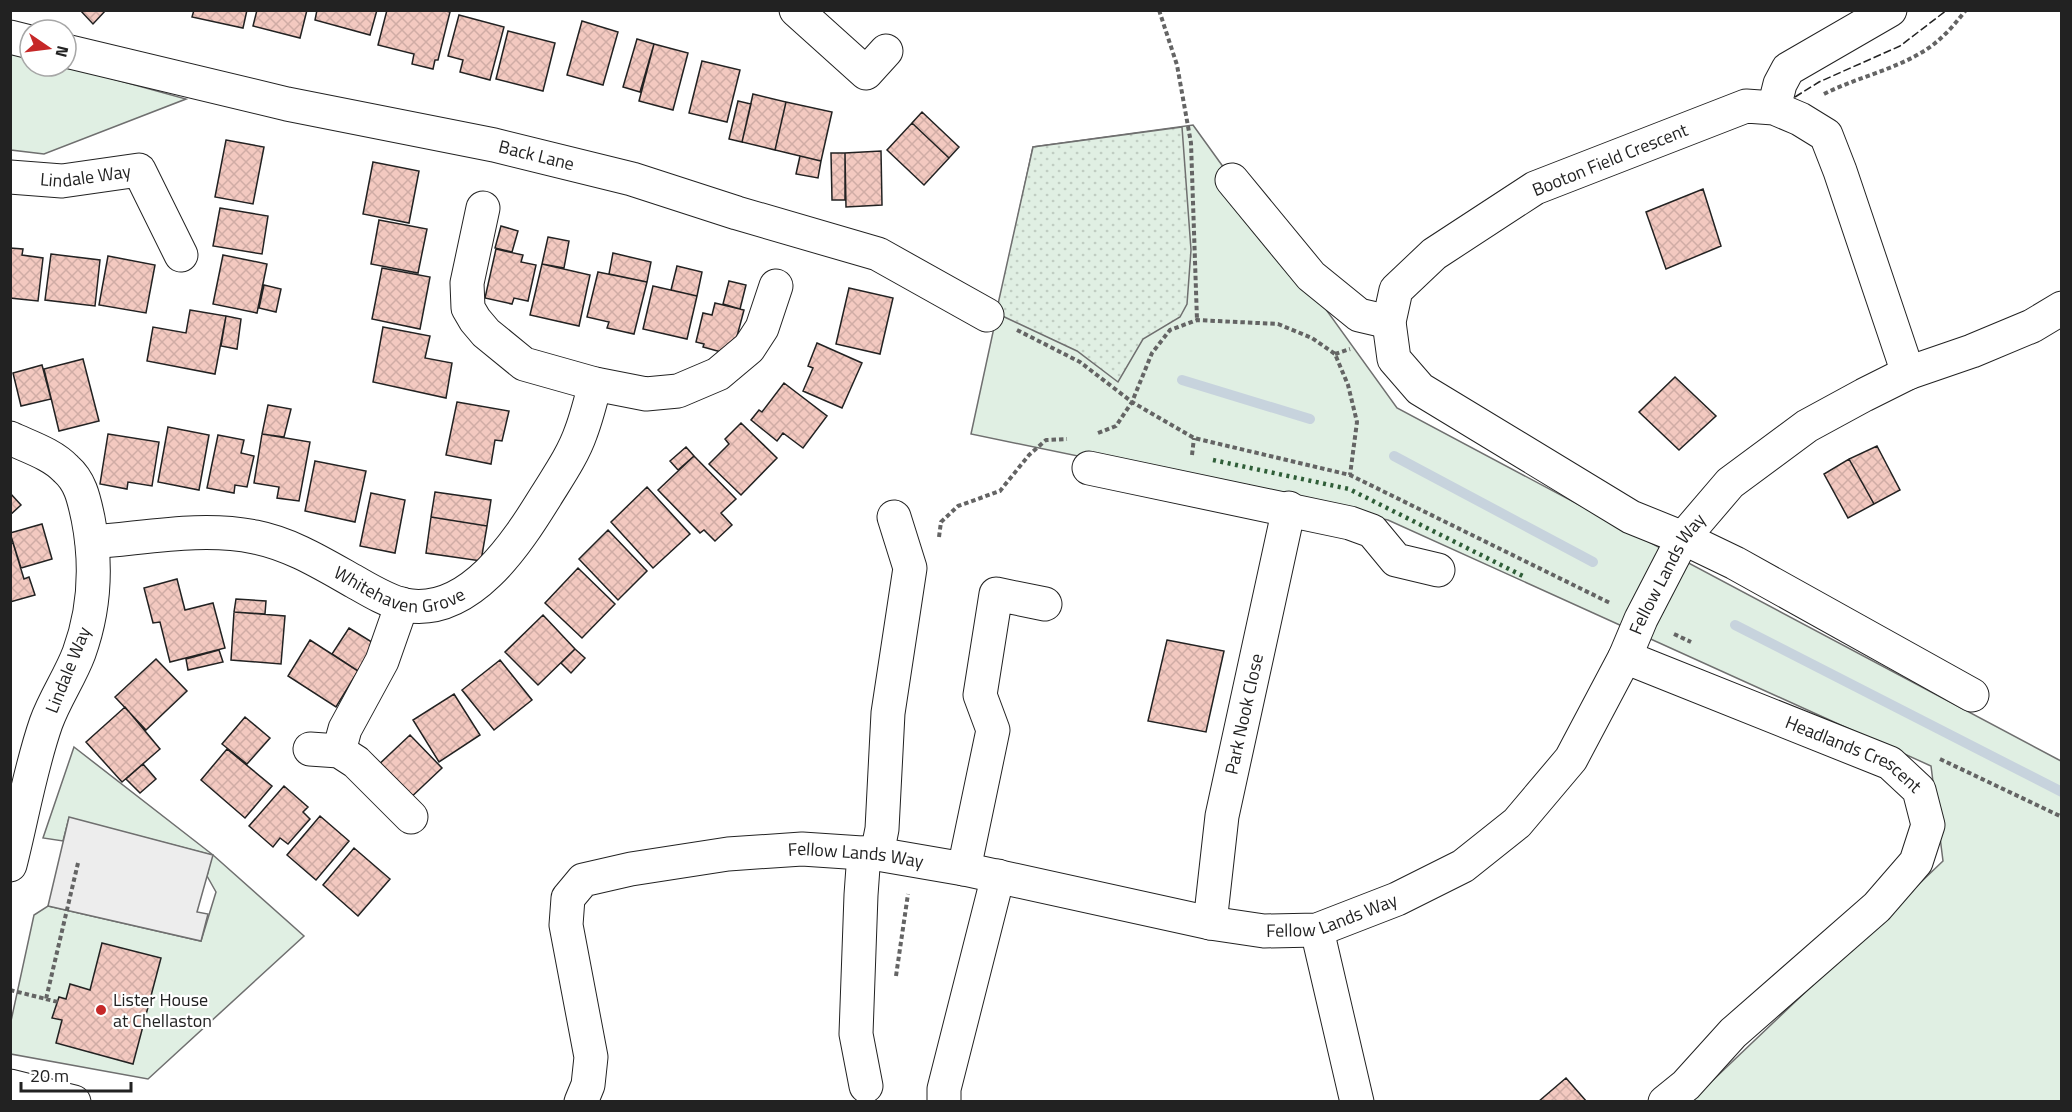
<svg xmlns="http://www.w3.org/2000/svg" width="2072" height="1112" font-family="'Titillium Web',sans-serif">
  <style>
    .grass { fill: #e0efe3; stroke: #6f6f6f; stroke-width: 1.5 }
    .park { fill: url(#park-dots); stroke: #6f6f6f; stroke-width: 1.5 }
    .parking { fill: #ededed; stroke: #6f6f6f; stroke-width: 1.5 }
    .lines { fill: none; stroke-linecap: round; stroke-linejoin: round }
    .stream { stroke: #c7d3dd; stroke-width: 10 }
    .building { fill: url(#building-cross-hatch); stroke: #222; stroke-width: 1.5 }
    .minor-casing { stroke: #222; stroke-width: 35 }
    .path { stroke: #646464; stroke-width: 4; stroke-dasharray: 4.5 3; stroke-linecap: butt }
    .minor { stroke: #fff; stroke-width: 33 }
    .hedge { stroke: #2f5e38; stroke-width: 4.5; stroke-dasharray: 3 4.5; stroke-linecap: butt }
    .fence { stroke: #222; stroke-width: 1.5; stroke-dasharray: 8 3; stroke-linecap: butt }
    .poi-dot { fill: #c62828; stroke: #fff; stroke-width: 2 }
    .labels { text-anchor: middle; stroke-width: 4.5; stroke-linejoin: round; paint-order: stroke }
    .street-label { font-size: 18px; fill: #222; stroke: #fff }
    .poi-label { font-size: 18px; fill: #222; stroke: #fff; text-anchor: start }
  </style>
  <defs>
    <pattern id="park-dots" width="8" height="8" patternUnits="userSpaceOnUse" patternTransform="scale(1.5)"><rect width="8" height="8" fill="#e0efe3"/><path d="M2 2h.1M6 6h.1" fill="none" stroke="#c0cdc2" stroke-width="1.8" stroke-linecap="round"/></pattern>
    <pattern id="building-cross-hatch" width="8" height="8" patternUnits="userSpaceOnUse" patternTransform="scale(1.5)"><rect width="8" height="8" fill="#f3c9c0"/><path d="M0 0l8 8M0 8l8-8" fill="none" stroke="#d0aca5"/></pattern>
  </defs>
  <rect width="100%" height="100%" fill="#fff"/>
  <!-- grass -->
  <path class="grass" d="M 10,50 L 30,55 L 30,66 L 66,66 L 186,99 L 44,154 L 11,150 Z
    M 1193,125 L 1397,408 L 2061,761 L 2061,1101 L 1691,1101 L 1943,861 L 1931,766 L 1388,520 L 971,434 L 1033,147 Z
    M 74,747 L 213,855 L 304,936 L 148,1079 L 11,1054 L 11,1021 L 34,915 L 48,906 L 201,941 L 216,892 L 207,876 L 212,855 L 69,818 L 63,841 L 43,838 Z"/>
  <!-- park -->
  <path class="park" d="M 1182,127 L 1191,250 L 1187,304 L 1180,317 L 1143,339 L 1118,382 L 1077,351 L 996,313 L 1033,147 Z"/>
  <!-- parking -->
  <path class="parking" d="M 69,817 L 213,855 L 197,912 L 208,914 L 201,941 L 48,906 Z"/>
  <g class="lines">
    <!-- stream -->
    <path class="stream" d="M 1182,380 L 1310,419
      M 1394,456 L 1593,562
      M 1735,625 L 2062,792"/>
  </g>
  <!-- building -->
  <path class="building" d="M 80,10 L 106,10 L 93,24 Z
    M 194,10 L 247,10 L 243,28 L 192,17 Z
    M 257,10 L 307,10 L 300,38 L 253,26 Z
    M 317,10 L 377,10 L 370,35 L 315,20 Z
    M 387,10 L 442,10 L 450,12 L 438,60 L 435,60 L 433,69 L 412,64 L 414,54 L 378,45 Z
    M 459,15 L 504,27 L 490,80 L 460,72 L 463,60 L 448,56 Z
    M 582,21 L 618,32 L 603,85 L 567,75 Z
    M 508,31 L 555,43 L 543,91 L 496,79 Z
    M 637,39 L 654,44 L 640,92 L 623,87 Z
    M 654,44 L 688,53 L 673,110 L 639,101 Z
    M 702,61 L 740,70 L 727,122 L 689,113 Z
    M 753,94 L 786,102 L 775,150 L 742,142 Z
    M 738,101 L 751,104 L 742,142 L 729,139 Z
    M 786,102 L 832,112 L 821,161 L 775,150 Z
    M 922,112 L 959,147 L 949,158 L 912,123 Z
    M 912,123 L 949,158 L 924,185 L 887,150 Z
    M 226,140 L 264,147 L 253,204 L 215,197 Z
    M 881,151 L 882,205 L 846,207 L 845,153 Z
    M 831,153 L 845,153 L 845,200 L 832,200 Z
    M 800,156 L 821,161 L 818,178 L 796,174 Z
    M 373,162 L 419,171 L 409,223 L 363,214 Z
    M 1703,189 L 1721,246 L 1666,269 L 1646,212 Z
    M 220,208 L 268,216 L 262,254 L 213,246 Z
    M 379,220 L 427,229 L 418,273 L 371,264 Z
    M 501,226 L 518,231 L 512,252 L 495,248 Z
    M 548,237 L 569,241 L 564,268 L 542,264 Z
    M 10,248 L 23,249 L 22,255 L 43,258 L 38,301 L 10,298 Z
    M 496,249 L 523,255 L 521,262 L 536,265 L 528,301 L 514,298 L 512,304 L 485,298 Z
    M 613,253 L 651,262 L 647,282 L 609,274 Z
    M 51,254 L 100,260 L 95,306 L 45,300 Z
    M 223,255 L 267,264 L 257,313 L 213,304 Z
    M 108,256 L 155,265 L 146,313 L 99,305 Z
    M 542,264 L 590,275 L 579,326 L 530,315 Z
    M 677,266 L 702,272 L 697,296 L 671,290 Z
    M 382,268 L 430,277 L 420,329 L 372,319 Z
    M 598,272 L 647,282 L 634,334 L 607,328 L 609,322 L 587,317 Z
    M 729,281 L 746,285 L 740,309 L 723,304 Z
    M 264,285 L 281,289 L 276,312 L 259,308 Z
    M 653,286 L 697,296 L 687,339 L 643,329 Z
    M 849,288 L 893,298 L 880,354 L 836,344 Z
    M 715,303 L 744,310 L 732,355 L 703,347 L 704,344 L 696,342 L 703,313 L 712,315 Z
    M 190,310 L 226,316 L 215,374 L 147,361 L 153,327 L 186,333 Z
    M 226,316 L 241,319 L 237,349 L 221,346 Z
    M 383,327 L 430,336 L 425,358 L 452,363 L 446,398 L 373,382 Z
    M 817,343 L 862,363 L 842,408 L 803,391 L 813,368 L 808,366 Z
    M 83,359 L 99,421 L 59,431 L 44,369 Z
    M 42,365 L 51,399 L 21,406 L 13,373 Z
    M 1675,377 L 1716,416 L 1679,450 L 1639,412 Z
    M 784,383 L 827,416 L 803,448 L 783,433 L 777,441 L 751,420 L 759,410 L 762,412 Z
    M 457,402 L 509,411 L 502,441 L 495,440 L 491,464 L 446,455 Z
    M 268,405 L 291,409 L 284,437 L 262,434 Z
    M 741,423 L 777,458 L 741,495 L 709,464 L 729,444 L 725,439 Z
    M 168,427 L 209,435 L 199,490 L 158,482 Z
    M 108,434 L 159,442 L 152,486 L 128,482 L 127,489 L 100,484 Z
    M 262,434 L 310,442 L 299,501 L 277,498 L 279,487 L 254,483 Z
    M 218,435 L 244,440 L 241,453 L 254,456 L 247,487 L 235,485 L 234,493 L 207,488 Z
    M 1877,446 L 1900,490 L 1874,504 L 1849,459 Z
    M 686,447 L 694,456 L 678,470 L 670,461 Z
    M 694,456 L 736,499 L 721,513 L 732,525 L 715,541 L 704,530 L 700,533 L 658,490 Z
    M 1849,459 L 1874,504 L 1848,518 L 1824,474 Z
    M 315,461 L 366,471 L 355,522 L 305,511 Z
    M 647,487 L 690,534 L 653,568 L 611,522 Z
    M 435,492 L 491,500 L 487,526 L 431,517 Z
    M 10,493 L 21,505 L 10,515 Z
    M 371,493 L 405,500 L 395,553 L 360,546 Z
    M 431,517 L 487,526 L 481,561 L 426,553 Z
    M 42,524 L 52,559 L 21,568 L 10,533 Z
    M 608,530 L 647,571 L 618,600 L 579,559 Z
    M 13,543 L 24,579 L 29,577 L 35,595 L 10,602 L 10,544 Z
    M 578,568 L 615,604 L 582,638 L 545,603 Z
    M 177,579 L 185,610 L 213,603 L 225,648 L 170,662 L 160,622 L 153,623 L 144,588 Z
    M 236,599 L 266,601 L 265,614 L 234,612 Z
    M 234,612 L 285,616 L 281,664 L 231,660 Z
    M 543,615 L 575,649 L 538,685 L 505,652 Z
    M 349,628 L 375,644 L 358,671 L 332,654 Z
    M 310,640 L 358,671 L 336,707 L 288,676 Z
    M 1167,640 L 1224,651 L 1206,732 L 1148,721 Z
    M 575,649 L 585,658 L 571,673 L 561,663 Z
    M 219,650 L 223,662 L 188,670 L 186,659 Z
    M 156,659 L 187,691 L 146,730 L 115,697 Z
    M 500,660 L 532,700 L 494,730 L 462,690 Z
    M 454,694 L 480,735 L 439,762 L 413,720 Z
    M 125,707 L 160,749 L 122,782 L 86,742 Z
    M 245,717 L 270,738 L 247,764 L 222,744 Z
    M 410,735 L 442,768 L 406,802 L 374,769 Z
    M 227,749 L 272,786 L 245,818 L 201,780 Z
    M 143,764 L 156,779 L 140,793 L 126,779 Z
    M 284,786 L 308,807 L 303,812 L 310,819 L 288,844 L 280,838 L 273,847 L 249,826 Z
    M 320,816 L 349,841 L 316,880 L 287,855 Z
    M 354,848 L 390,879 L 358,916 L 323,885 Z
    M 102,943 L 161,958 L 133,1064 L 56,1043 L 62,1020 L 52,1018 L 59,997 L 66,999 L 70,984 L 90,990 Z
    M 1566,1078 L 1587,1102 L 1538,1102 Z"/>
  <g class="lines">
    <!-- minor casing -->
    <g class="minor-casing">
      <g id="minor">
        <path d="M 796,10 L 866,73 L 886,51"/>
        <path d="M 10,37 L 30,42"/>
        <path id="s1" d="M 66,51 L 287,104 L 494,145 L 632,179 L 737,213 L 878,254 L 987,315"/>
        <path d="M 1774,108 L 1780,84 L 1788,69 L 1890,10"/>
        <path id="s2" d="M 10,177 L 62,181 L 139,170 L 181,255"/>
        <path d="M 1232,180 L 1311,276 L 1359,315 L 1389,322"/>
        <path d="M 483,208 L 467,283 L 468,308 L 475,320 L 486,333 L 524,364 L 595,384 L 646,394 L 678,391 L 718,374 L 749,348 L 762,328 L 776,286"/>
        <path d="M 1908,373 L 1840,171 L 1826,135 L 1800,119 L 1774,108 L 1746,106 L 1535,188 L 1434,254 L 1396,290 L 1389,322 L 1394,359 L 1420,389 L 1631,517 L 1683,538 L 1735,563 L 1972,695"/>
        <path d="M 10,438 C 29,447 52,454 66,469 C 81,482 84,500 88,518 C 97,564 95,609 79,653 C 70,677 55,698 46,723 C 30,769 22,818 10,865"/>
        <path d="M 1089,468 L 1350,523 L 1372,531 L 1396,560 L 1438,570"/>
        <path id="s3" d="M 92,542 C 146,538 202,526 255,537 C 291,544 323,564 355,582 C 369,590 387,601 404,605 C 469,618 517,543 546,496 C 559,475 573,455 581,432 C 587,416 591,400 595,384"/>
        <path id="s4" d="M 1625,657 L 1890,763 L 1919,790 L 1928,825 L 1916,862 L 1877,907 L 1733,1033 L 1686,1085 L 1665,1102"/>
        <path d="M 310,749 L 339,751 L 356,762 L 411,817"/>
        <path d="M 339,751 L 345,729 L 382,661 L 402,604"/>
        <path d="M 864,853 L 861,895 L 856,1034 L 866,1086"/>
        <path d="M 877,854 L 882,829 L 888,713 L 910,568 L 894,517"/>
        <path d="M 964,869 L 993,730 L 980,695 L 996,594 L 1045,604"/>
        <path id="s5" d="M 1210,923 L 1222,816 L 1289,508"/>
        <path d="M 1317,930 L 1357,1102"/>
        <path d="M 10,1086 L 74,1102"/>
        <path id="s6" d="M 581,1102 L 588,1085 L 591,1057 L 566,925 L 568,898 L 583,880 L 631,869 L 728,854 L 802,849 L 877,854 L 964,869 L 1210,923 L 1264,931 L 1317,930 L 1397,899 L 1463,866 L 1517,823 L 1571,759 L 1625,657 L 1641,619 L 1683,538 L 1730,483 L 1807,426 L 1864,395 L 1908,373 L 1972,351 L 2032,326 L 2062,308"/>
        <path d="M 944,1102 L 944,1089 L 998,876"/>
      </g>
    </g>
    <!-- path -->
    <path class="path" d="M 1159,10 L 1177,65 L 1191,143 L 1197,320
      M 1824,94 C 1861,75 1910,67 1941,38 C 1950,30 1958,20 1966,10
      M 1017,330 L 1080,362 L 1132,402 L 1194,438 L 1350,475 L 1610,603
      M 1335,354 L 1350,349
      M 1098,433 L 1116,426 L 1132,402 L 1152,353 L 1170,330 L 1197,320 L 1278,324 L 1312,338 L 1335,354 L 1348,385 L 1357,422 L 1350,475
      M 1192,455 L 1194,438
      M 939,537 L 941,522 L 958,506 L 1000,491 L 1029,455 L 1046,440 L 1067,439
      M 1674,634 L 1691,642
      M 1940,759 L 2062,817
      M 896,976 L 908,894
      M 10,990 L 46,999 L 78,863
      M 46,999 L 58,1002"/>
    <!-- minor -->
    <use href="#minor" class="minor"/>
    <!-- hedge -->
    <path class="hedge" d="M 1213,460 L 1349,489 L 1523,576"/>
    <!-- fence -->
    <path class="fence" d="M 1795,97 L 1819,82 L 1900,46 L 1947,10"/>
  </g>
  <!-- markers -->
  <circle class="poi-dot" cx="101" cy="1010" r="6"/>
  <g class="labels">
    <!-- street labels -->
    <g class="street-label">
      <text dy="6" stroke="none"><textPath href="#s1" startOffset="482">Back Lane</textPath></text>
      <text transform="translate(1610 160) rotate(-22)" y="6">Booton Field Crescent</text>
      <text dy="6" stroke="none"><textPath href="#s2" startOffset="76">Lindale Way</textPath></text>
      <text dy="6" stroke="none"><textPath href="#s6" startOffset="1497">Fellow Lands Way</textPath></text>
      <text dy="6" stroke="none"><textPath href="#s3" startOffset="321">Whitehaven Grove</textPath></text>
      <text transform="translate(68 670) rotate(-68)" y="6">Lindale Way</text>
      <text dy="6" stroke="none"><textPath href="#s5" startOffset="212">Park Nook Close</textPath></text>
      <text dy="6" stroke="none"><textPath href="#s4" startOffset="249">Headlands Crescent</textPath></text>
      <text dy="6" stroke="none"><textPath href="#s6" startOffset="507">Fellow Lands Way</textPath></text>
      <text dy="6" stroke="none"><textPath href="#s6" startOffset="993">Fellow Lands Way</textPath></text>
    </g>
    <!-- poi labels -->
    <g class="poi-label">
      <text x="113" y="1006">Lister House<tspan x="113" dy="21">at Chellaston</tspan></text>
    </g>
  </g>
  <!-- border -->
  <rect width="2072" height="1112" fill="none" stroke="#222222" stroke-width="24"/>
  <!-- north arrow -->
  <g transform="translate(48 48) rotate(104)"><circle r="28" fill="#ffffff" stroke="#a7a7a7" stroke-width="1.5"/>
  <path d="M0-4.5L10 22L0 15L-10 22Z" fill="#c62828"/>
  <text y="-9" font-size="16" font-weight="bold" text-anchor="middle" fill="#222222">N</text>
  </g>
  <!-- scale -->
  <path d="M21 1082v9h110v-9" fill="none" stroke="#222222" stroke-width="3"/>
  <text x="30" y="1082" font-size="18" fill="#222222" stroke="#ffffff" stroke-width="4.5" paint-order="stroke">20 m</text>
</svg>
